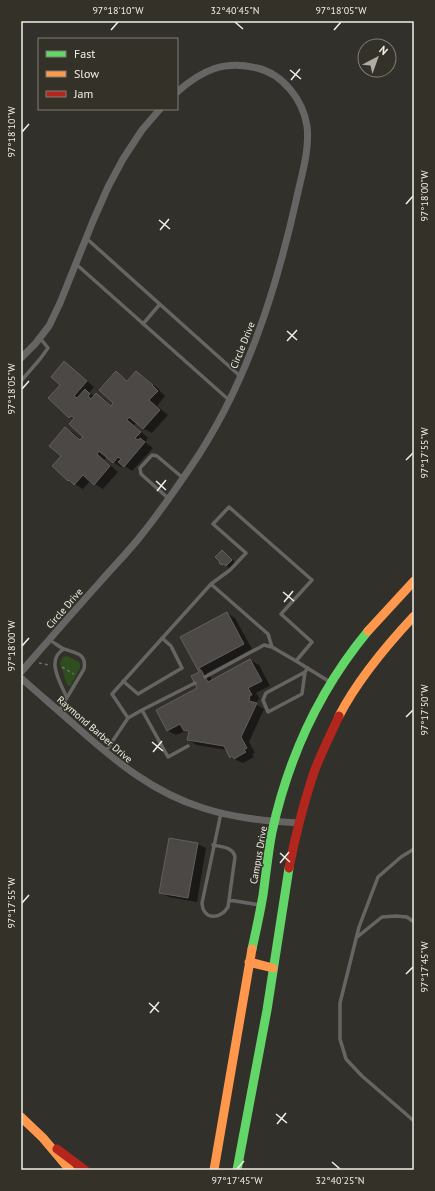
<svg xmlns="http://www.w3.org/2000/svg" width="435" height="1191" font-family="'PT Sans',sans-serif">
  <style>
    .green { fill: #2e4e1f }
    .shadow { fill: #0007 }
    .building { fill: #4b4846; stroke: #625f5e }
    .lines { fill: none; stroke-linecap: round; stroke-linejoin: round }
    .path { stroke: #6f6d6c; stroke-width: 1.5; stroke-dasharray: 3 3; stroke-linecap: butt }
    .lane { stroke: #676563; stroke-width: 3.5 }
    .street { stroke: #676563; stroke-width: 7 }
    .fast { stroke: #63d668; stroke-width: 9 }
    .slow { stroke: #ff974d; stroke-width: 9 }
    .jam { stroke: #b3261e; stroke-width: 9 }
    .ticks { fill: none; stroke: #f0efe8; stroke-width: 1.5 }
    .labels { text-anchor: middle; stroke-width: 3; stroke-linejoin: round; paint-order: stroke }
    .street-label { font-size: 10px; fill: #f0efe8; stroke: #343228 }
    .neatline { fill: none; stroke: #f0efe8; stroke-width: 1.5 }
    .ticks-label { font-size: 10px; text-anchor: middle; fill: #f0efe8 }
  </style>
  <rect width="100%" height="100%" fill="#31302b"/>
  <!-- green -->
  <path class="green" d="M 67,656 L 78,661 L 80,663 L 80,668 L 71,685 L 69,686 L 67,685 L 60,663 L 63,657 Z"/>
  <!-- shadow -->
  <path class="shadow" d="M 64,363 L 72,368 L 94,387 L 89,393 L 94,396 L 96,394 L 104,399 L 112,406 L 115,402 L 116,372 L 129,381 L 136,372 L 144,377 L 160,390 L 160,391 L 165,396 L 157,406 L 168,415 L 152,433 L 144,429 L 137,422 L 134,425 L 148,438 L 145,442 L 153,448 L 132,471 L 123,465 L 121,467 L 113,462 L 107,457 L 104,460 L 118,472 L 103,489 L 90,481 L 83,489 L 68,480 L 62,456 L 66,428 L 74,433 L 82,440 L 84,437 L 74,420 L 70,417 L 61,385 Z
    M 222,551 L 235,562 L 230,568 L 222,564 Z
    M 227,613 L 235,618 L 252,649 L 207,673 L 207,674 L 210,676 L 212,680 L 250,660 L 259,665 L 270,686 L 256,693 L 260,699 L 258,700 L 257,705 L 264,709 L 249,742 L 255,753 L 252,754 L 254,757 L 243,763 L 230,757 L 227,750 L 197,745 L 188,740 L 190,733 L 186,731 L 176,735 L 168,731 L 157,710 L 199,688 L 200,672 L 181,637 Z
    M 198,844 L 206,848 L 197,902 L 169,897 L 160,892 Z"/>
  <!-- building -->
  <path class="building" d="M 64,361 L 87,381 L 74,396 L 77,398 L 85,389 L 90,394 L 88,396 L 91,399 L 96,393 L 111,406 L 113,403 L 99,390 L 116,371 L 127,381 L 136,371 L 153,385 L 152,385 L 158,391 L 149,400 L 160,410 L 143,429 L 129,417 L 127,420 L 141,432 L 135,438 L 138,440 L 140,438 L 145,442 L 124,467 L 118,462 L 121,459 L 118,457 L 113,463 L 99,451 L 97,454 L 110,466 L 94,485 L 83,475 L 74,485 L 69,480 L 68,481 L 52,466 L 61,456 L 49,446 L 65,427 L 80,440 L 83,437 L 69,424 L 74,418 L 71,416 L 69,418 L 48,398 L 60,385 L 51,377 Z
    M 222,550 L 232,560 L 226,566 L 223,564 L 222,565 L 219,563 L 220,562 L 215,557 Z
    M 227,612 L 244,644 L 199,668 L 200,670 L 201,670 L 208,682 L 250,659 L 262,681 L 248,688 L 252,695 L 250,695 L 249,701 L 257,703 L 241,737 L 247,748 L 244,750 L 246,752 L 234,759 L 232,756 L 230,758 L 224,746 L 187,740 L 189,732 L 186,730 L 184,731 L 180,724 L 167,731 L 156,710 L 197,688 L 191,676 L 199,672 L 180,637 Z
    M 169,838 L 198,843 L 188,898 L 159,893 Z"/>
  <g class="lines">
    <!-- path -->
    <path class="path" d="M 39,663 L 49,665
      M 62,667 L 74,674"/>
    <!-- lane -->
    <path class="lane" d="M 86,238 L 240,376
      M 76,264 L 229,400
      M 143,324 L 160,304
      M 21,381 L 40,359 L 48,348 L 40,338
      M 169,499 L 141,474 L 140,468 L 152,455 L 157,456 L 183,478
      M 211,584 L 268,634 L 272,647 L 296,661
      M 49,640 C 54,642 59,647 64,649 C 75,653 87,653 84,669 L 59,711
      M 64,649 C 45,659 61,684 67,698
      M 305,672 L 302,694 L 268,712 L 263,700 L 266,693 L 305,672 L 308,668
      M 205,677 L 264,645 L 272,647
      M 123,681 L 138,694 L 182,668 L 171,646 L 162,638
      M 142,710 L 195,683
      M 128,718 L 112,694 L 211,584 L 230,570 L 246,553 L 213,524 L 229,507 L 312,580 L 281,614 L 312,642 L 296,661 L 330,682
      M 106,751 L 128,718 L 142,710 L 168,757 L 188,746
      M 213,845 C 222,847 233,847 235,857 L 228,907 C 220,920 203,920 202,903 L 221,813
      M 414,849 L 401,857 L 378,877 L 359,927 L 340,1003 L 340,1039 L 346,1059 L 362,1076 L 414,1121
      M 229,900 L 260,905
      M 356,938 L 382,917 L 396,916 L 407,917 L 414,922"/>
    <!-- street -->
    <path class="street" d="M 21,358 L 35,344 L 49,326 L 60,303 L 93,221 L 108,187 L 123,159 L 142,130 L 160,109
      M 21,672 C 48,641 74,611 101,581 C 115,565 130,550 143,533 C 160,512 175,490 190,468 C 245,388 275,294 296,201 C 301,177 310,150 307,126 C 303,100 283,74 257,68 C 224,60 202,70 177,92
      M 21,678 C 40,695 59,711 78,728 C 115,761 154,793 203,808 C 234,818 266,821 299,823"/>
    <!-- fast -->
    <path class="fast" d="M 252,949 C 256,931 260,913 263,895 C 266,874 268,853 272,832 C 288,759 320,689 368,631
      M 237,1170 L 267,1010 L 289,868"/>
    <!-- slow -->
    <path class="slow" d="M 368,631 L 414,581
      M 339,716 C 358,679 386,646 414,616
      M 249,962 L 273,968
      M 21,1117 L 43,1138 L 70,1170
      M 214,1170 L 252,949"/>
    <!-- jam -->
    <path class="jam" d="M 289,868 C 295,837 303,806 313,775 C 320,755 330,736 339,716
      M 57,1149 L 85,1170"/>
  </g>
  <!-- ticks -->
  <path class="ticks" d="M 235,22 L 243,29M 111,30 L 118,22M 334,30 L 341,22M 290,70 L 301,79M 291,80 L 300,69M 22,132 L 29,124M 406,204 L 413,196M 159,220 L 170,229M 160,230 L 169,219M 287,331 L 297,340M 287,341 L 297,330M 22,389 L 29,381M 406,460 L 413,453M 156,481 L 166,490M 157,491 L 166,480M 283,592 L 294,601M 284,602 L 293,591M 22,646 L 29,638M 406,717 L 413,710M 152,742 L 163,751M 153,752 L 162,741M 280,853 L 290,862M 280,863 L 289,852M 22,903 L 29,895M 406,974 L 413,967M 149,1003 L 159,1012M 150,1013 L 159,1002M 276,1114 L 287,1123M 277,1124 L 286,1113M 332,1162 L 340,1169M 237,1169 L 244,1161"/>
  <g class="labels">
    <!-- street labels -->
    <g class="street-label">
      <text transform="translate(242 345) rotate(-68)" y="4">Circle Drive</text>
      <text transform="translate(64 608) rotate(-49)" y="4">Circle Drive</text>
      <text transform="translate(95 729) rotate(41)" y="4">Raymond Barber Drive</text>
      <text transform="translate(258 855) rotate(-80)" y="4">Campus Drive</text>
    </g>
  </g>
  <!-- border -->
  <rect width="435" height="1191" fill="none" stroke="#343228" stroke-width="44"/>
  <!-- legend -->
  <rect x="38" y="38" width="140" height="72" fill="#343228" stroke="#7f7e75"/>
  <rect x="46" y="51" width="20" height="6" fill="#63d668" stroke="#7f7e75"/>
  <text x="74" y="58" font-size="12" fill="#f0efe8">Fast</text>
  <rect x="46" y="71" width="20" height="6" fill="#ff974d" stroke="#7f7e75"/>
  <text x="74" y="78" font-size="12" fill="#f0efe8">Slow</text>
  <rect x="46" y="91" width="20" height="6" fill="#b3261e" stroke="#7f7e75"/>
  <text x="74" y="98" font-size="12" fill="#f0efe8">Jam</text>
  <!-- north arrow -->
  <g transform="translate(377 58) rotate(41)"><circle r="19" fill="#343228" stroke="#7f7e75"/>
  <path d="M0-3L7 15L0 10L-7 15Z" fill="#adaca6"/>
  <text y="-6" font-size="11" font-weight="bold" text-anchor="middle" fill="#f0efe8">N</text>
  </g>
  <rect x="22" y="22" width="391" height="1147" class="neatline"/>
  <g class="ticks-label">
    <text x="118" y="14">97°18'10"W</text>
    <text x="235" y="14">32°40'45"N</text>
    <text x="341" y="14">97°18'05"W</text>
    <text transform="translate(11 132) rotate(-90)" y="4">97°18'10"W</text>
    <text transform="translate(424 196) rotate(-90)" y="4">97°18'00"W</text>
    <text transform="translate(11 389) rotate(-90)" y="4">97°18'05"W</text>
    <text transform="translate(424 453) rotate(-90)" y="4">97°17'55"W</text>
    <text transform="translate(11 646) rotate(-90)" y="4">97°18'00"W</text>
    <text transform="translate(424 710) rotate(-90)" y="4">97°17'50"W</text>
    <text transform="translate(11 903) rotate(-90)" y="4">97°17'55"W</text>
    <text transform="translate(424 967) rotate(-90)" y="4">97°17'45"W</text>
    <text x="237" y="1184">97°17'45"W</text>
    <text x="340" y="1184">32°40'25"N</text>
  </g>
</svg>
